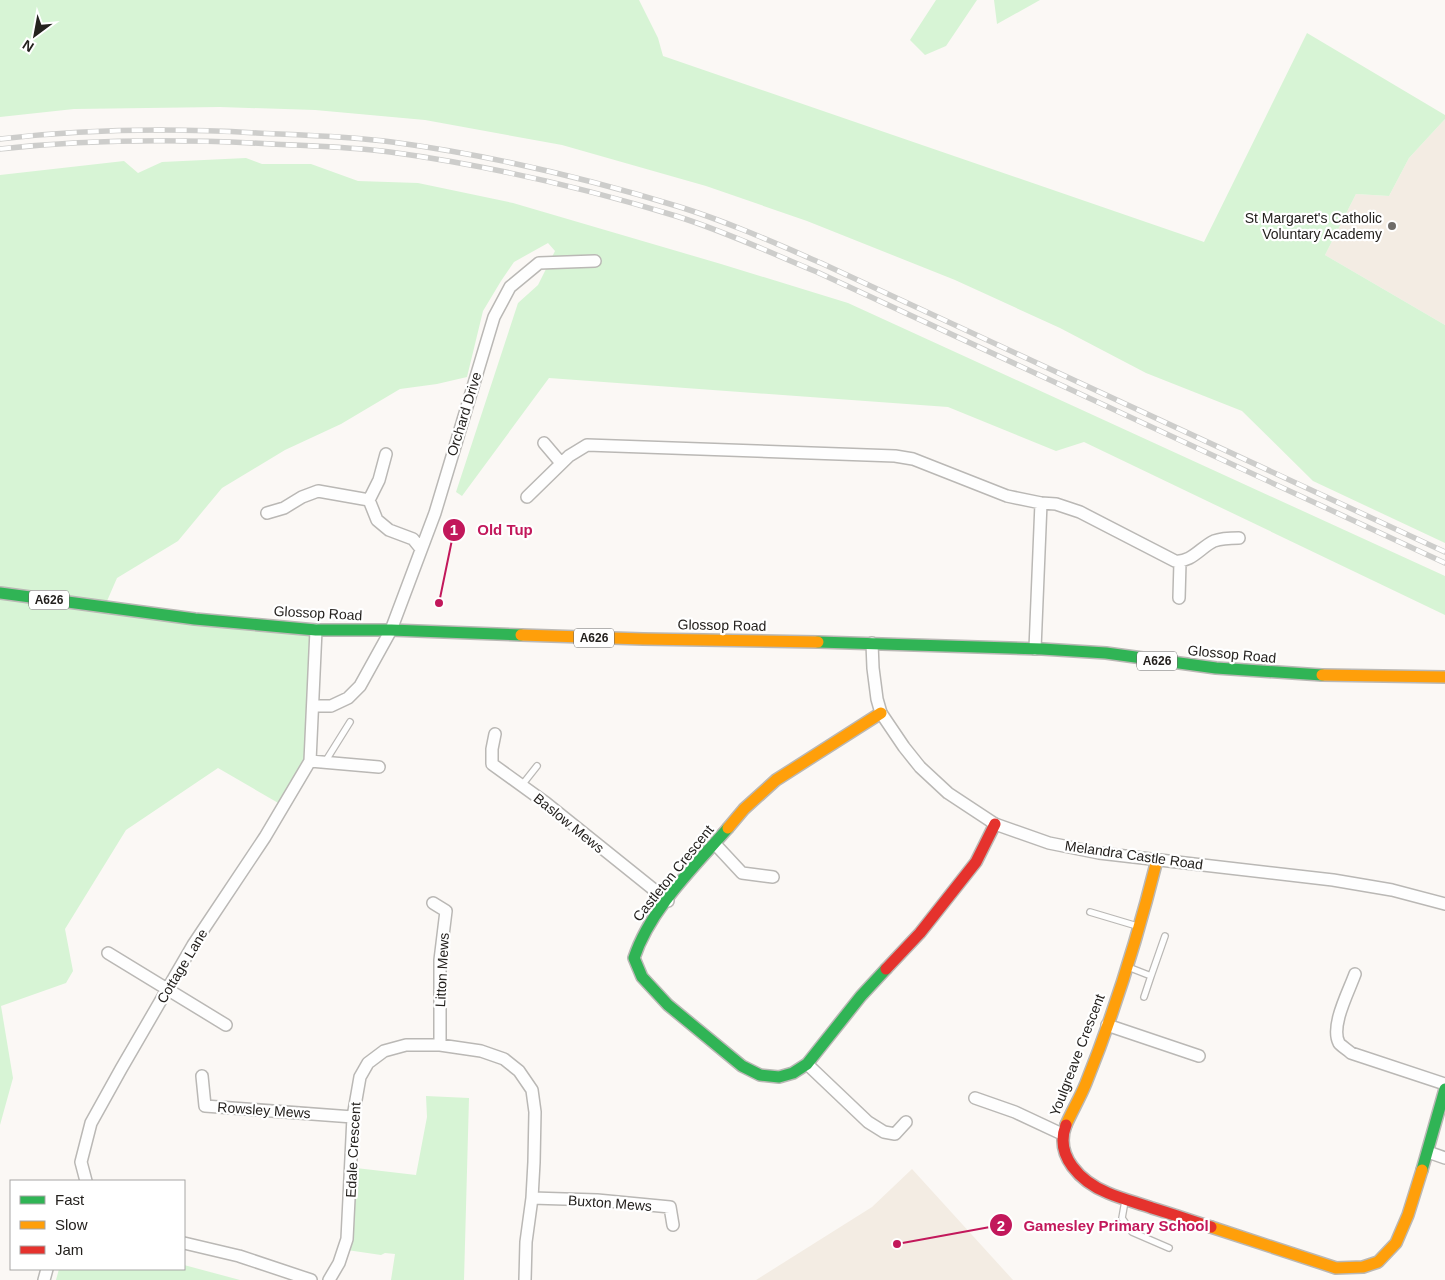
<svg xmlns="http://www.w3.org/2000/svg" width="1445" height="1280" font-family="Helvetica,sans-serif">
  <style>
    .built { fill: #f3ece3 }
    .green { fill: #d7f4d5 }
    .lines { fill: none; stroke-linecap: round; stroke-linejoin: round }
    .lane-casing { stroke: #bab8b5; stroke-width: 8 }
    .street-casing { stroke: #bab8b5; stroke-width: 14 }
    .fast-casing { stroke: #bab8b5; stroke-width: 14 }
    .slow-casing { stroke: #bab8b5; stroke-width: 14 }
    .jam-casing { stroke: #bab8b5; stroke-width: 14 }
    .lane { stroke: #fefefe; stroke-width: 5.5 }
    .street { stroke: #fefefe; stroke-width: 11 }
    .fast { stroke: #30b455; stroke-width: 11 }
    .slow { stroke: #ff9f0a; stroke-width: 11 }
    .jam { stroke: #e5322d; stroke-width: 11 }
    .rail-casing { stroke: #cdcdcb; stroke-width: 5.5 }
    .rail { stroke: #fff; stroke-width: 4; stroke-dasharray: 11; stroke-linecap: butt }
    .poi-dot { fill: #6f6c69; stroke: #fff; stroke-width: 2 }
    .labels { text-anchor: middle; stroke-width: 4.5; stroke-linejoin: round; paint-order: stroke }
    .shield { fill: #fff; stroke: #666462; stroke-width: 1 }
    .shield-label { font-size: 12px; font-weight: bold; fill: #24211e }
    .poi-label { font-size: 14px; fill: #24211e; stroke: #fff; text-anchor: end }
    .street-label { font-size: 14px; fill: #24211e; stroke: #fff }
    .leader { fill: none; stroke: #c2185b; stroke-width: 2 }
    .callout-dot { fill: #c2185b; stroke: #fff; stroke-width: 2 }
    .mark-label { font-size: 15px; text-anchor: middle; font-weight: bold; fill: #fff }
    .callout-label { font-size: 15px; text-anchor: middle; font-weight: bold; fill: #c2185b; stroke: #fff; stroke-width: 4.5; stroke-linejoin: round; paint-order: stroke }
  </style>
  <rect width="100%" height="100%" fill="#fbf8f5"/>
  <!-- built -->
  <path class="built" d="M 1445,119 L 1445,325 L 1325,255 L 1356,194 L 1389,196 L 1409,158 Z
    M 912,1169 L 1013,1280 L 756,1280 L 872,1207 Z"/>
  <!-- green -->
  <path class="green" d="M 0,0 L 639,0 L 658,38 L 663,56 L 1204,242 L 1307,33 L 1445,115 L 1445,119 L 1409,158 L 1389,196 L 1356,194 L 1325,255 L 1445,325 L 1445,543 L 1313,481 L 1242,411 L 1146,373 L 1060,328 L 955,280 L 807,221 L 706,186 L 562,145 L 425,120 L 315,110 L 220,107 L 74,109 L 0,117 Z
    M 936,0 L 977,0 L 946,46 L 925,55 L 910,40 Z
    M 994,0 L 1040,0 L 997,24 Z
    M 246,158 L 262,164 L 311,164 L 358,181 L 418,183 L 513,203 L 721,264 L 848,303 L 1445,576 L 1445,615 L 1084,442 L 1056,451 L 948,407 L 549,378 L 462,496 L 456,492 L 518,303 L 538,285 L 555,251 L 548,243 L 514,262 L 501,281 L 483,311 L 467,377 L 437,384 L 400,389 L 341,424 L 285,450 L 222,488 L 178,541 L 117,578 L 107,601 L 313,634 L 306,761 L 280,804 L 218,768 L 126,830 L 65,929 L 73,971 L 66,983 L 1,1006 L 13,1078 L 0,1125 L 0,175 L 124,161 L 138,173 L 162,162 Z
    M 426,1096 L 469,1098 L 464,1280 L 391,1280 L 395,1254 L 385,1253 L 381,1255 L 347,1250 L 353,1229 L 356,1168 L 416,1175 L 427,1117 Z
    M 184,1265 L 240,1280 L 56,1280 L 59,1269 L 184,1269 Z"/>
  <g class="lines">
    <!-- lane casing -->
    <g class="lane-casing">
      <path id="lane" d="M 325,762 L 350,722
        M 522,785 L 537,766
        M 1090,912 L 1137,926
        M 1128,967 L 1151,976 L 1165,936
        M 1144,997 L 1151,976
        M 1125,1201 L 1122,1218 L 1132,1232 L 1169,1248"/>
    </g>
    <!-- street casing -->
    <g class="street-casing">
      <path id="street" d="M 544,443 L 561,463
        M 527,497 L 569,456 L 587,445 L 895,456 L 913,459 L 1007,496 L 1041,503 L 1056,504 L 1080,512 L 1175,561 C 1191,563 1201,547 1214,541 C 1222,538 1231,538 1239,538
        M 369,500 L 379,480 L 386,454
        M 267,513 L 284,508 L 302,497 L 318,491 L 369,500 L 377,520 L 389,530 L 413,539 L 421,549
        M 1179,598 L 1180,562
        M 872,643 L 873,668 L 877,699 L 881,713 L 904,747 L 920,767 L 948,793 L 995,824 L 1049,843 L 1099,853 L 1333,880 L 1392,890 L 1445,904
        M 1035,649 L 1041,503
        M 314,706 L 331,706 L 348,698 L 360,686 L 391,630 L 435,513 L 494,317 L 510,287 L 539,263 L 595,261
        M 495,734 L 492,749 L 492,764 L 546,803 L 668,901
        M 310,761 L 379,767
        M 715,844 L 742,873 L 773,877
        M 433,903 L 446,911 L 440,960 L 440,1045
        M 108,953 L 226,1025
        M 1355,974 C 1349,991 1330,1026 1339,1043 C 1341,1046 1348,1050 1351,1053 L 1445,1084
        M 1107,1025 L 1199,1056
        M 807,1064 L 868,1122 L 884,1132 L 895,1134 L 906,1122
        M 202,1076 L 205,1106 L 353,1117
        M 975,1098 L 1015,1112 L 1062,1134
        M 1428,1152 L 1445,1158
        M 86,1181 L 81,1162 L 91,1123 L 121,1069 L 193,945 L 265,837 L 310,761 L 316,630
        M 532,1198 L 597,1200 L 670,1207 L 673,1225
        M 184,1243 L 239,1256 L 311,1280
        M 44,1280 L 47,1269
        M 329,1280 L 339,1263 L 347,1239 L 353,1117 L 360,1077 L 368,1063 L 384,1051 L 406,1045 L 440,1045 L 481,1051 L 504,1059 L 519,1071 L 532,1090 L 535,1112 L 534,1162 L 532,1198 L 526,1242 L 525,1280"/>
    </g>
    <!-- fast casing -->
    <g class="fast-casing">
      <path id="fast" d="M 0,593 L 195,619 L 316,630 L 391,630 L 521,635
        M 818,642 L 1042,649 L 1106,653 L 1216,668 L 1322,675
        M 728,828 C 694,867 650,909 634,958 L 642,977 L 668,1005 L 742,1066 L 760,1075 L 779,1077 L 793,1073 L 807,1064 L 861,996 L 886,969
        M 1422,1170 L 1445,1089"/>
    </g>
    <!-- slow casing -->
    <g class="slow-casing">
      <path id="slow" d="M 521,635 L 643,639 L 818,642
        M 1322,675 L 1445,677
        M 728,828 L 744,809 L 776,780 L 881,713
        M 1066,1125 C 1072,1111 1080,1098 1086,1083 C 1115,1011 1138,936 1157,860
        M 1211,1227 L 1336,1268 L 1363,1267 L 1378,1262 L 1396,1243 L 1408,1215 L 1422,1170"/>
    </g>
    <!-- jam casing -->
    <g class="jam-casing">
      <path id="jam" d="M 886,969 L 920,933 L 976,862 L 995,824
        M 1066,1125 C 1054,1156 1081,1182 1108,1193 C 1122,1199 1138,1203 1152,1208 C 1172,1214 1192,1221 1211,1227"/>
    </g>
    <!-- lane -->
    <use href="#lane" class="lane"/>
    <!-- street -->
    <use href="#street" class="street"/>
    <!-- fast -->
    <use href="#fast" class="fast"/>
    <!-- slow -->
    <use href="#slow" class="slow"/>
    <!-- jam -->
    <use href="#jam" class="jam"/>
    <!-- rail casing -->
    <g class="rail-casing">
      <path id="rail" d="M 0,139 C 86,129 171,128 257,133 C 302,135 347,136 392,142 C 489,155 586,178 680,207 C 728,222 775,243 821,263 L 1445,552
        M 0,149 C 91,139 181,139 272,144 C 312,146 351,147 390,152 C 485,165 585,188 676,216 C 724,231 771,253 817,272 L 1445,563"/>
    </g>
    <!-- rail -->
    <use href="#rail" class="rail"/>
  </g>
  <!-- markers -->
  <circle class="poi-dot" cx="1392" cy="226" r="5"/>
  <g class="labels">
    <!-- shield labels -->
    <g class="shield">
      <rect x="29" y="590.5" width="40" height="19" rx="4"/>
      <rect x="574" y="628.5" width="40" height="19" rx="4"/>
      <rect x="1137" y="651.5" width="40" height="19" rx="4"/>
    </g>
    <g class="shield-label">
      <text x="49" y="604">A626</text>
      <text x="594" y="642">A626</text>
      <text x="1157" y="665">A626</text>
    </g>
    <!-- poi labels -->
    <g class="poi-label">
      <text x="1382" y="223">St Margaret's Catholic<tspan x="1382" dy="16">Voluntary Academy</tspan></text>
    </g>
    <!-- street labels -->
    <g class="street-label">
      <text transform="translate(464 414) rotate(-73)" y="5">Orchard Drive</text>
      <text transform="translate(318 613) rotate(3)" y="5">Glossop Road</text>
      <text transform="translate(722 625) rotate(1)" y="5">Glossop Road</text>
      <text transform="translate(1232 654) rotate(5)" y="5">Glossop Road</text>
      <text transform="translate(569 823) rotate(39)" y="5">Baslow Mews</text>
      <text transform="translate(1134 855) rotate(8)" y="5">Melandra Castle Road</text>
      <text transform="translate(673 873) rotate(-51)" y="5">Castleton Crescent</text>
      <text transform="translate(182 966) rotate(-59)" y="5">Cottage Lane</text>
      <text transform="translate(442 970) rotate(-87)" y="5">Litton Mews</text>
      <text transform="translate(1077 1055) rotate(-69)" y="5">Youlgreave Crescent</text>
      <text transform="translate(264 1110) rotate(4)" y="5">Rowsley Mews</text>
      <text transform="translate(353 1150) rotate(-87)" y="5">Edale Crescent</text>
      <text transform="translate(610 1203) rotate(4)" y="5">Buxton Mews</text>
    </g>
  </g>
  <!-- callouts -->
  <path class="leader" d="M439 603L454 530M897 1244L1001 1225"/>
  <g class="callout-dot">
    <circle cx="439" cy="603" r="5"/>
    <circle cx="897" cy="1244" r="5"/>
    <circle cx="454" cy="530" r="12"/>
    <circle cx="1001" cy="1225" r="12"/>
  </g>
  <g class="mark-label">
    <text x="454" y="535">1</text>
    <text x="1001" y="1231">2</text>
  </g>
  <g class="callout-label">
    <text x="505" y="535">Old Tup</text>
    <text x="1116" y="1231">Gamesley Primary School</text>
  </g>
  <!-- legend -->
  <rect x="10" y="1180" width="175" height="90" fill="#ffffff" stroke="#a7a6a5"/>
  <rect x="20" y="1196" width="25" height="8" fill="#30b455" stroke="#a7a6a5"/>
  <text x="55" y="1205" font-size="15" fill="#24211e">Fast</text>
  <rect x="20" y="1221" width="25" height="8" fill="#ff9f0a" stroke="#a7a6a5"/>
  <text x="55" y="1230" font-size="15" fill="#24211e">Slow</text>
  <rect x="20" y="1246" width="25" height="8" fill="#e5322d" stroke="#a7a6a5"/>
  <text x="55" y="1255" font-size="15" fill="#24211e">Jam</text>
  <!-- north arrow -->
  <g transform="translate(35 35) rotate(212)" stroke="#ffffff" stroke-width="4" paint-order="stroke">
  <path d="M0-4L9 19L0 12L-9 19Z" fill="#24211e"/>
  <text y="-8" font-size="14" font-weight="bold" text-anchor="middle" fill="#24211e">N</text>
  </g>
</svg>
